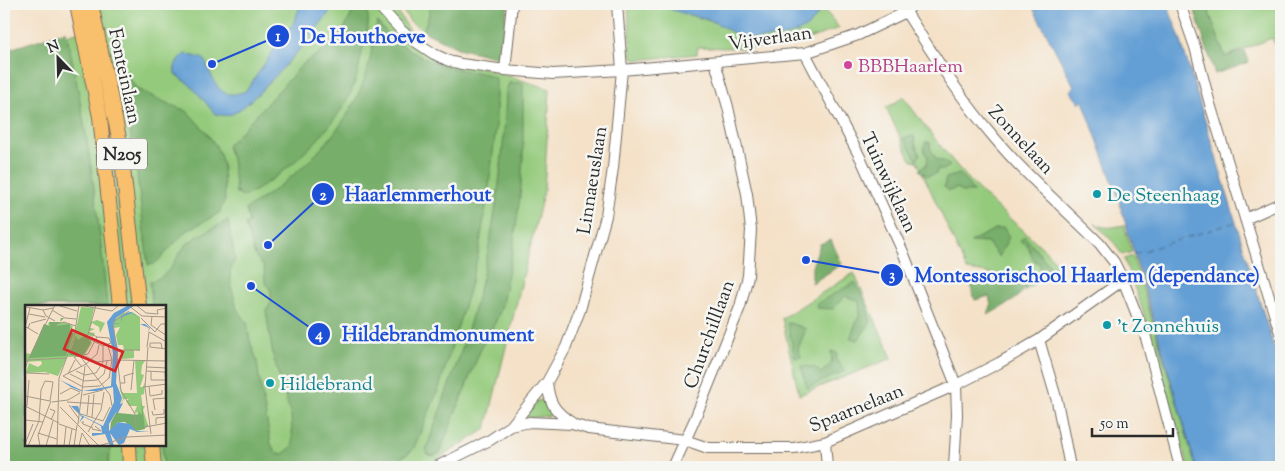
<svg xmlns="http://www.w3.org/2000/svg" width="1285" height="471" font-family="'Sorts Mill Goudy',serif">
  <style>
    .green { fill: #94ca7b; stroke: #607a53; fill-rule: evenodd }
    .forest { fill: #77ae6b; stroke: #516c4b }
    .water { fill: #639fd4; stroke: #476580 }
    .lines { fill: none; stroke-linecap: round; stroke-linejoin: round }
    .ferry { stroke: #41596f; stroke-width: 1; stroke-dasharray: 6 5; stroke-linecap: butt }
    .minor-casing { stroke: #716b62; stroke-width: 12 }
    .major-casing { stroke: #716b62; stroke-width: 16 }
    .minor { stroke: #fff; stroke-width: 10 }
    .major { stroke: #f8bf6c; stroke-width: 14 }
    .hotel-dot { fill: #d1479c; stroke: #f6f6f2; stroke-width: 2 }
    .culture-dot { fill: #0f9aa8; stroke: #f6f6f2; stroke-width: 2 }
    .labels { text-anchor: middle; stroke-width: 5; stroke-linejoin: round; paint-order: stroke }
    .shield { fill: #f6f6f2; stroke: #686867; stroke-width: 1 }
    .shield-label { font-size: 18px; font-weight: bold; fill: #2b2b2b }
    .street-label { font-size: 19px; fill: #2b2b2b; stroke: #f6f6f2 }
    .hotel-label { font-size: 19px; fill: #b23c85; stroke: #f6f6f2; text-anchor: start }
    .culture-label { font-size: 19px; fill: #0d838f; stroke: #f6f6f2; text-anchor: start }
    .inset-road { fill: none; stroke: #a49889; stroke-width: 1 }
    .view { fill: #d62828; fill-opacity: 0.15; stroke: #d62828; stroke-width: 2.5 }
    .inset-edge { fill: none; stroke: #2b2b2b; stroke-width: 2.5 }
    .leader { fill: none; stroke: #1d4ed8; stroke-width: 2 }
    .callout-dot { fill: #1d4ed8; stroke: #f6f6f2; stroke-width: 2 }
    .mark-label { font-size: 15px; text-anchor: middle; font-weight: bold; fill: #fff }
    .callout-label { font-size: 20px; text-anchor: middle; font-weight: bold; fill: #1d4ed8; stroke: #f6f6f2; stroke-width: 5; stroke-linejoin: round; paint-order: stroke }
  </style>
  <rect width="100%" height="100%" fill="#f6f6f2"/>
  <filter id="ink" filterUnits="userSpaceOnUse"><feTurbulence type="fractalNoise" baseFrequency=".02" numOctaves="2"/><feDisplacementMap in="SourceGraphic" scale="10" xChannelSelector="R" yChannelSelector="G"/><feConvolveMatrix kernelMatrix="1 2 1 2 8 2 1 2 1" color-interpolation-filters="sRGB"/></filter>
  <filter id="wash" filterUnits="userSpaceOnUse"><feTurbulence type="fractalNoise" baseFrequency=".0096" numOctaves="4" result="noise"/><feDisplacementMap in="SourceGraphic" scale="20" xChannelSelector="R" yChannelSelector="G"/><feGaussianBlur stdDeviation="1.12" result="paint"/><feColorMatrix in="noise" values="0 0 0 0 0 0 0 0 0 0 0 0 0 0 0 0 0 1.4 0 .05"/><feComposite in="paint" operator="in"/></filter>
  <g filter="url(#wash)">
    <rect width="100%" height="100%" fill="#f4e1c7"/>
    <!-- green -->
    <path class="green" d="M 97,4 L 392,4 L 423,49 L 550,89 L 544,190 L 486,429 L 425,467 L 4,467 L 4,55 L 102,24 ZM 26,306 L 165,306 L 165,445 L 26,445 Z
      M 398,4 L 429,4 L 429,15 L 423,31 L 410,21 Z
      M 628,4 L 661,4 L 671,9 L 722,25 L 744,38 L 814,20 L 820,10 L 825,10 L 839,28 C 820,35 800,43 779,46 C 753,49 725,48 698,47 L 697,54 L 636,60 L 631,55 Z
      M 1206,4 L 1281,4 L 1281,56 L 1272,38 L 1225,57 Z
      M 903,96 C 929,132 956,168 988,199 C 1011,221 1037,240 1058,264 L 1025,291 L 1029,278 L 1006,280 L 994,274 L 967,270 L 917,161 L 911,160 L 886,107 L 894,104 Z
      M 1095,223 C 1105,230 1113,227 1124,225 L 1132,252 L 1122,255 L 1115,244 Z
      M 1133,256 L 1196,467 L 1188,467 L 1148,325 L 1124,259 Z
      M 854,273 L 892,358 L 799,395 L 782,318 Z
      M 542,400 L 552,413 L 549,416 L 529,418 L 527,417 L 527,414 L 537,401 Z"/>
    <!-- forest -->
    <path class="forest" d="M 355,4 L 364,4 C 372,20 367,31 363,48 C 360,59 359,70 355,81 C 341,126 284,176 244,197 L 236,193 L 232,159 L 227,147 L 229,143 L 236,137 L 304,63 C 330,47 346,34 355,4 Z
      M 429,4 L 508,4 L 499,58 L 458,48 L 423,31 L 429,15 Z
      M 1201,4 L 1206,4 L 1225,57 L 1245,51 L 1249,62 L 1215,74 L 1195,12 Z
      M 377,22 C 397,45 426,63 456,69 C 469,72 485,71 496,79 L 496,127 L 489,187 L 478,255 L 469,290 L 439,388 L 413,450 L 395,462 C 385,451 370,462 359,467 L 164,467 L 162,445 L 165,445 L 165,306 L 152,306 L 150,282 C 172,275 173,260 186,245 C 196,235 215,228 228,220 L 235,260 L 230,271 L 231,285 L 237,309 L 247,322 L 250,341 L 257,361 L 259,378 L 271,444 L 275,452 L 283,454 L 293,446 L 291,415 L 273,356 L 266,311 L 271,303 L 271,291 L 265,282 L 264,267 L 255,256 L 245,224 L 249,224 L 246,209 C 296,178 345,135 365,78 C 371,61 373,41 377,22 Z
      M 66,31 C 86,121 99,213 107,306 L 26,306 L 26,445 L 111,445 L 108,467 L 4,467 L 4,51 Z
      M 116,55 L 122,67 L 137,89 L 171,105 L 187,111 L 206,132 L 216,146 L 221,157 L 223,167 L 225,200 L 219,213 L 185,232 L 160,259 L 154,264 L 148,265 L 136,166 Z
      M 509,83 L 523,83 L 523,158 L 520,196 L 513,249 L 501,309 L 496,321 L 482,346 L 439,454 L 431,456 L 427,454 L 426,450 C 442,402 461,357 474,309 C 494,237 504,164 506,90 Z
      M 914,136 L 916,146 L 920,155 L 917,160 L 903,138 Z
      M 926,141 L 930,143 L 930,148 L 936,159 L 943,161 L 950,166 L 943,170 L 938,169 L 936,174 L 927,176 L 919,170 L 927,164 L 928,157 C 923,151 923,148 926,141 Z
      M 960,174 L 974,192 L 962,192 L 957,188 L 949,191 L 944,187 L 946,178 Z
      M 1004,228 L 1009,237 L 999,257 L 988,243 L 970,242 L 995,229 Z
      M 1024,236 L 1051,267 L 1041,275 L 1040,265 L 1032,258 L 1028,246 L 1020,240 Z
      M 831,240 L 842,264 L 812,283 L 812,267 L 820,244 Z
      M 1025,271 L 1030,278 C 1021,300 1008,303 988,315 L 991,306 L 989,296 L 975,300 L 969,281 L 978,277 L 1006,280 L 1011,276 Z
      M 855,282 L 866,304 L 871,322 L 858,340 L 850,338 L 860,313 L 859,301 L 845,296 L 833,309 L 817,308 L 816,304 Z
      M 787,322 L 806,329 L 798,349 L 801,357 L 795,358 Z
      M 831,351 L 837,353 L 836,360 L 845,371 L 807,388 L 801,366 L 814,367 L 821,373 L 832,363 Z"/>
    <!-- water -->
    <path class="water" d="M 301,4 L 335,4 C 321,26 253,107 230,115 C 225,116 220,115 215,114 L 201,97 L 189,84 L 175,74 C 174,65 177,60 185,54 L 194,56 L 204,59 C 210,70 216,94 230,94 C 236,95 241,92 246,91 L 286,32 L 293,24 Z
      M 661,4 L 822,4 C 814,30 794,36 769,38 C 761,38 753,40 746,38 C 737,37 722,25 712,21 C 695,15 676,14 661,4 Z
      M 1031,4 L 1167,4 L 1180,38 L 1270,335 L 1281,367 L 1281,467 L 1196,467 L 1117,194 L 1083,101 L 1079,103 L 1070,91 L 1074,86 Z"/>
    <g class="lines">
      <!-- ferry -->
      <path class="ferry" d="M 1134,254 L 1236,222"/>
    </g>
  </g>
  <g filter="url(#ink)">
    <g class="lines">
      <!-- minor casing -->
      <g class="minor-casing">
        <path id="minor" d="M 377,4 L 401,30 L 413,40 L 434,54 L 449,61 L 461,64 L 505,70 L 553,74 L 622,70 L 805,53 L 858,35 L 906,12 L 913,4
          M 1180,4 L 1195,47 L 1210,104 L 1281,336
          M 906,12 C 933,54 959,96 992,135 C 1024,174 1064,208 1100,244 L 1114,262 L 1123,280 L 1146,338 L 1180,467
          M 805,53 L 861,159 L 903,252 L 956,385 L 957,415 L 954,467
          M 505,70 L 512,4
          M 1245,219 L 1281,203
          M 1039,340 L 1057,401 L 1070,467
          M 547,382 C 549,403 554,411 572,423
          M 511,426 L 530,422 L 572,424 L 589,429 L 685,440 L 708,448 L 794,448 L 825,442 L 956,385 L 999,363 L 1039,340 L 1123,280
          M 825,442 L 827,467
          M 436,467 L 490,440 L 511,426 L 547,382 L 566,347 L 580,310 L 606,216 L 613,168 L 622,70 L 617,4
          M 673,467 L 694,421 L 740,307 L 748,276 L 751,230 L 747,194 L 728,107 L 715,62"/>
      </g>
      <!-- major casing -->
      <g class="major-casing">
        <path id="major" d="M 77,4 L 100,117 L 120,306
          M 91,4 L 120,143 L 139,306
          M 129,445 L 130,467
          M 152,445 L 154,467"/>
      </g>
      <!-- minor -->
      <use href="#minor" class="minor"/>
      <!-- major -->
      <use href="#major" class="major"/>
    </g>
  </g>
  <!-- markers -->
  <circle class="hotel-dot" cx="848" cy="65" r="5"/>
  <g class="culture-dot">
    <circle cx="1097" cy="194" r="5"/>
    <circle cx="1107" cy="325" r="5"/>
    <circle cx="270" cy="383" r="5"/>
  </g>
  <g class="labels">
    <!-- shield labels -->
    <rect class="shield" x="97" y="138.5" width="50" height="31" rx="4"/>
    <g class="shield-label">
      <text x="122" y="160">N205</text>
    </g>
    <!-- street labels -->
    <g class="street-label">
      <text transform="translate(770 37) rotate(-8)" y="7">Vijverlaan</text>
      <text transform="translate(126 76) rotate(78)" y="7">Fonteinlaan</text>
      <text transform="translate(1022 139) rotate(47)" y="7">Zonnelaan</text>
      <text transform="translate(591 180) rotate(-81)" y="7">Linnaeuslaan</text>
      <text transform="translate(890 182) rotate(65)" y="7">Tuinwijklaan</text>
      <text transform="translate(708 334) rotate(-70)" y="7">Churchilllaan</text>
      <text transform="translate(856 407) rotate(-22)" y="7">Spaarnelaan</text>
    </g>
    <!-- hotel labels -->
    <g class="hotel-label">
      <text x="858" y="72">BBBHaarlem</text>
    </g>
    <!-- culture labels -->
    <g class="culture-label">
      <text x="1107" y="201">De Steenhaag</text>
      <text x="1117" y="332">'t Zonnehuis</text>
      <text x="280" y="390">Hildebrand</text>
    </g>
  </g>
  <!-- overview -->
  <g transform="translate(25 305)">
    <rect width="141" height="141" fill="#f4e1c7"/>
    <path d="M 56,2 L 69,3 L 66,17 L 72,15 L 80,18 L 75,28 L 74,22 L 67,18 L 65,23 L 70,24 L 63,27 L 70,28 L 68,32 L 63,30 L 67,38 L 59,51 L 42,52 L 33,71 L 20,67 L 1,68 L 4,58 L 13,62 L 17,59 L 16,56 L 0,57 L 0,48 L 6,49 L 19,19 L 24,21 L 23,18 L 39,17 L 48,21 L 45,27 L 50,28 ZM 107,7 L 115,12 L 115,46 L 109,45 L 109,53 L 97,54 L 95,45 L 99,45 L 98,40 L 93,40 L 91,30 L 95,22 L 89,23 L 88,16 L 98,8 ZM 110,55 L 120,56 L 117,60 L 116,69 L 119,70 L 115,82 L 118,82 L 120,77 L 119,89 L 116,90 L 117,101 L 120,101 L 118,105 L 123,120 L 120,123 L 112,121 L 111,110 L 114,107 L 109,108 L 112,101 L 104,101 L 101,96 L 104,94 L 99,94 L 94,101 L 98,94 L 94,81 L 98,88 L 112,88 Z" fill="#94ca7b"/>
    <path d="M 36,13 L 39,13 L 31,21 L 45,19 L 45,27 L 49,28 L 41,51 L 4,53 L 19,19 L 25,21 L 24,17 L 35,17 ZM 61,30 L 66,37 L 61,46 L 57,51 L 44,50 L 51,31 L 53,35 ZM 116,90 L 120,124 L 111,126 L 100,117 L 93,117 L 85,126 L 86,117 L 93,104 L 93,108 L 114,110 L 113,106 L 117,110 Z" fill="#77ae6b"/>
    <path d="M 104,0 L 110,0 L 91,13 L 89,18 L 96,18 L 96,11 L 105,7 L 108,8 L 114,13 L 115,19 L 120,19 L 125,23 L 123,27 L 124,23 L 115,19 L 114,13 L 107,8 L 97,12 L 96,18 L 88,19 L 93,45 L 91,78 L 97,93 L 95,99 L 98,98 L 93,108 L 110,109 L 91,108 L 93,104 L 84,119 L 84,126 L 93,117 L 105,119 L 111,126 L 125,126 L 112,127 L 105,124 L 99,138 L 94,140 L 85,128 L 89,141 L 85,141 L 80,129 L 67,131 L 67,128 L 77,128 L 76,121 L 59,112 L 54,118 L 57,112 L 46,101 L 53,101 L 56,110 L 78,121 L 89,97 L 88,82 L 72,86 L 56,86 L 46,82 L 35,75 L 58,86 L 86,81 L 88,48 L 82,17 L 89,8 Z" fill="#639fd4"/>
    <path class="inset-road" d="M 32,0 L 52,6M 103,0 L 117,11 L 142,12M 111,0 L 121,8 L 133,9 L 132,5 L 142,3M 1,2 L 18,5 L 28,3M 18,5 L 21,11 L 30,16M 27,5 L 40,13 L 51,14M 104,6 L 88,17 L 96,86 L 110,109 L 111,123M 4,9 L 20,12M 127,11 L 126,20 L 142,31M 116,13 L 130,27 L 136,19 L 142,19M 5,18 L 3,23 L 13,29M 6,18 L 21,14M 29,20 L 39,17 L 51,21M 3,23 L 0,22 L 5,3M 62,33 L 78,41 L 86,38 L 84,33 L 72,32 L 63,27M 62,33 L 71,0M 83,41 L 87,55 L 84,73M 122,42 L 124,27 L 140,36M 123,42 L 120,82 L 126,129M 125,42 L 125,38 L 136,38 L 137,43M 125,42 L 142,44M 94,45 L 115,45M 55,51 L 85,90 L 87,101M 60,51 L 72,57 L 87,55M 3,55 L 30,0M 92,55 L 142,56M 57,62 L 49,52 L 63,49 L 72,32M 122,62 L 142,63M 0,64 L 3,55 L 42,53M 51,66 L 60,70 L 71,68 L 78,57 L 78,41M 121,66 L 140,67M 126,66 L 126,75 L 140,75M 140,67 L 142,88M 2,68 L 24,69M 43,69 L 50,55M 45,69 L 59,76 L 72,75 L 79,69 L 82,56M 38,71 L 58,82 L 75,81 L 85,72M 38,71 L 61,59 L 72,49 L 74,40M 20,76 L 28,77 L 25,96M 95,78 L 100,78 L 99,71 L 109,68M 124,81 L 125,91 L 137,89 L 137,85M 118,82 L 142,79M 106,85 L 109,55M 35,89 L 46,83 L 55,87M 58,90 L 78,85M 0,91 L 25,96M 27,97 L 43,95 L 55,88M 42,97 L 76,99M 44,100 L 54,114M 0,101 L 34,118M 2,101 L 4,75M 35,102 L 74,141 L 102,132 L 142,130M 25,104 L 30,106 L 26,115M 130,105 L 128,94 L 142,93M 127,106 L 128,110 L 139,109 L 139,104M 56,109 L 78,116 L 85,102M 62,110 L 64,90M 67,112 L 69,89M 0,115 L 18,117M 14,116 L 16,85 L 20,76M 59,117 L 57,117 L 58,119 L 68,123M 34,119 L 51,125M 53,119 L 60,61M 131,119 L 131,113 L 142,112M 123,120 L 120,122 L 142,118M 67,124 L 76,126 L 70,121M 63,127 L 76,105 L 79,87M 13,128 L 32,134M 0,139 L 8,119M 3,141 L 14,116M 15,141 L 13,130 L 26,96M 21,141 L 28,116M 32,141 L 34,73 L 49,33 L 54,0 L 87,6 L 94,0M 39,141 L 41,122M 44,141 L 47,124M 49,141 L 52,120M 54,141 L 57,128 L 65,141"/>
    <path class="view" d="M 47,25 L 98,47 L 90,66 L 39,44 Z"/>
    <rect width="141" height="141" class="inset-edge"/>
  </g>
  <!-- callouts -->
  <path class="leader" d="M212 64L278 36M268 245L323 194M806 260L892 275M251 286L319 334"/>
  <g class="callout-dot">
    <circle cx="212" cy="64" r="5"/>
    <circle cx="268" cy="245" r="5"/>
    <circle cx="806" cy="260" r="5"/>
    <circle cx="251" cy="286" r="5"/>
    <circle cx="278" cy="36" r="12"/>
    <circle cx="323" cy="194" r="12"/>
    <circle cx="892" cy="275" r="12"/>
    <circle cx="319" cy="334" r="12"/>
  </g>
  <g class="mark-label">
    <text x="278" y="41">1</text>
    <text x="323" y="200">2</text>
    <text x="892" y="280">3</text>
    <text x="319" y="339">4</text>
  </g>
  <g class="callout-label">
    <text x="363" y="43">De Houthoeve</text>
    <text x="418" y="201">Haarlemmerhout</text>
    <text x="1087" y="282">Montessorischool Haarlem (dependance)</text>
    <text x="438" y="341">Hildebrandmonument</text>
  </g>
  <!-- margin -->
  <rect width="1285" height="471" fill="none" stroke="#f6f6f2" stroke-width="20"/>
  <!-- north arrow -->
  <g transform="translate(58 58) rotate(337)" stroke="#f6f6f2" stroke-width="4" paint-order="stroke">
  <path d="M0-4L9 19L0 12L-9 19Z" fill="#2b2b2b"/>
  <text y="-8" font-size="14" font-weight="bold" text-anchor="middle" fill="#2b2b2b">N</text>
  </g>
  <!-- scale -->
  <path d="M1092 428v8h81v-8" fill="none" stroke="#2b2b2b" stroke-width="2.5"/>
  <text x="1100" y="428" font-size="15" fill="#2b2b2b" stroke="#f6f6f2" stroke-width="4" paint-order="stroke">50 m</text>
</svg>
